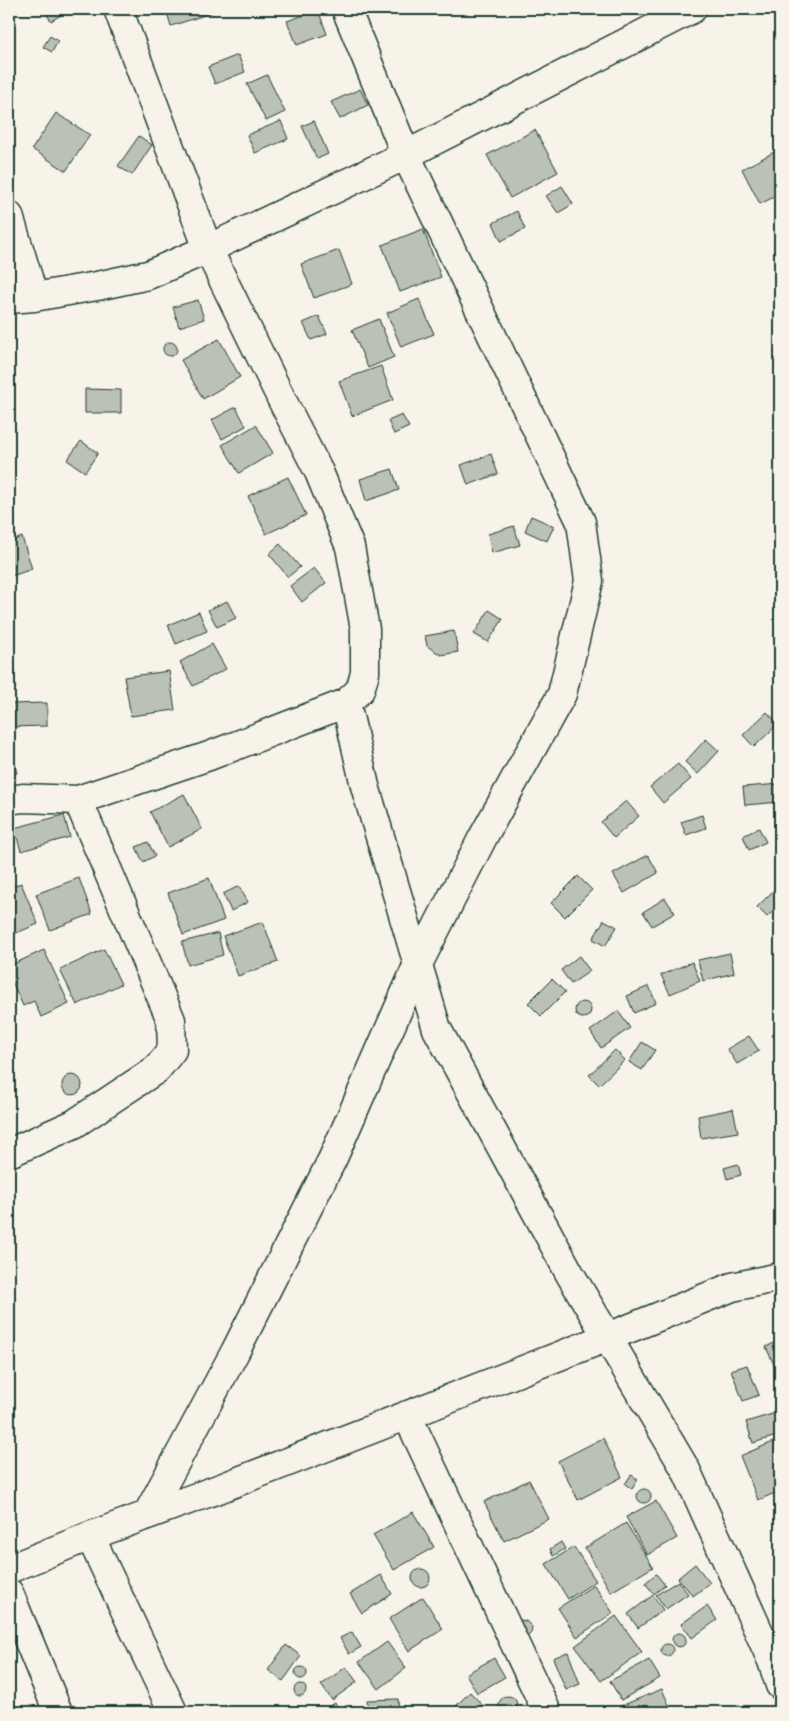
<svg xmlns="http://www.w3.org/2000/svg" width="789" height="1721" font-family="'Comic Neue',sans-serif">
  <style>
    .building { fill: #bbc1b6; stroke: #1f3d34 }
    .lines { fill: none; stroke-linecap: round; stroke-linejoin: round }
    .minor-casing { stroke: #1f3d34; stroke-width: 31 }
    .minor { stroke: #f7f3e8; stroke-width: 28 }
  </style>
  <rect width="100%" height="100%" fill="#f7f3e8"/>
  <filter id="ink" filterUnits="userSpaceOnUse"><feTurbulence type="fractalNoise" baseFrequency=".02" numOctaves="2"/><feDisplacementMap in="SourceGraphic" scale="10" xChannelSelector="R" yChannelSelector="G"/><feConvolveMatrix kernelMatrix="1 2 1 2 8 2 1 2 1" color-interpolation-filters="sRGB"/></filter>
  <g filter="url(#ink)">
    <!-- building -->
    <path class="building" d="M 43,9 L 71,9 L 51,21 Z
      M 166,9 L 210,9 L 211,13 L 171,26 Z
      M 318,10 L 327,34 L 297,45 L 287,21 Z
      M 50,36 L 58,41 L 52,52 L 43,47 Z
      M 238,55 L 245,72 L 215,84 L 208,67 Z
      M 267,75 L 285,112 L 266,121 L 247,84 Z
      M 360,89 L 368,105 L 340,119 L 331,102 Z
      M 56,113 L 90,135 L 66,171 L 32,149 Z
      M 281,121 L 288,139 L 255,153 L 247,135 Z
      M 314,121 L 328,154 L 317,159 L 302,126 Z
      M 535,130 L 558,172 L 510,198 L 487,155 Z
      M 139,136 L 152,145 L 132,175 L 118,166 Z
      M 780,149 L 780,194 L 760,204 L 742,169 Z
      M 562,186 L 573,204 L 558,213 L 546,196 Z
      M 517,211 L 525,229 L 501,241 L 493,223 Z
      M 423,229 L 441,277 L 400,292 L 382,245 Z
      M 339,250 L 352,284 L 314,298 L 301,264 Z
      M 9,259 L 17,273 L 9,277 Z
      M 419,299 L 434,334 L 401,347 L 387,313 Z
      M 198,300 L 204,319 L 179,327 L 173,307 Z
      M 319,316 L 327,334 L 311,340 L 303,323 Z
      M 379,319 L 394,357 L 368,368 L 352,330 Z
      M 219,339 L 240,377 L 203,399 L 181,360 Z
      M163 349a7 7 0 1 1 14 0a7 7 0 1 1-14 0Z
      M 381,366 L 393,400 L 352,416 L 339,381 Z
      M 85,389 L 121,390 L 121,413 L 85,413 Z
      M 236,407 L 246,426 L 222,439 L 212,420 Z
      M 402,415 L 409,427 L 394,434 L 388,421 Z
      M 256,425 L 273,453 L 239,473 L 222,445 Z
      M 81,441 L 98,453 L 85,472 L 67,460 Z
      M 491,454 L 498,474 L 468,485 L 461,465 Z
      M 392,469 L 399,490 L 366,501 L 360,479 Z
      M 288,477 L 306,515 L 266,534 L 248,496 Z
      M 531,516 L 554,526 L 547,541 L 525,531 Z
      M 514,526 L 520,545 L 492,553 L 488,534 Z
      M 22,537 L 32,569 L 9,577 L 9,542 Z
      M 280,544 L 300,567 L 288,577 L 269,554 Z
      M 314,568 L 326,583 L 302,602 L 290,586 Z
      M 227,601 L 236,618 L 217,627 L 208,610 Z
      M 489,610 L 503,619 L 488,642 L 474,634 Z
      M 199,612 L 207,631 L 176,644 L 168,625 Z
      M 454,631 L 458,652 L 441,655 L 427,646 L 425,636 Z
      M 212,644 L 226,669 L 193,686 L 180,662 Z
      M 169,671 L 175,710 L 131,716 L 124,677 Z
      M 47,703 L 47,726 L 9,727 L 9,704 Z
      M 767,712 L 778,724 L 754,747 L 743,735 Z
      M 706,739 L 719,751 L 698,774 L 685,762 Z
      M 777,742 L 780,742 L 780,768 L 778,768 Z
      M 9,747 L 17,773 L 9,776 Z
      M 678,764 L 691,779 L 663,803 L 650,787 Z
      M 780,784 L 780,802 L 745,805 L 743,787 Z
      M 184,794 L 202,829 L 168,847 L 150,812 Z
      M 626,801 L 639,816 L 614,838 L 601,822 Z
      M 64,815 L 70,837 L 21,851 L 14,828 Z
      M 702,815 L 706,828 L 686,835 L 681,822 Z
      M 759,828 L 766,842 L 749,850 L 743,836 Z
      M 148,842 L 155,856 L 143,862 L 136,847 Z
      M 648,855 L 658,873 L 624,893 L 613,874 Z
      M 578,876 L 592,890 L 565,917 L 551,903 Z
      M 79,878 L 92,914 L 50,930 L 36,894 Z
      M 209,878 L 224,920 L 183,935 L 168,893 Z
      M 21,883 L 38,924 L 9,936 L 9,888 Z
      M 239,886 L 248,902 L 231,911 L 223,894 Z
      M 774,890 L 780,896 L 780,904 L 767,917 L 757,907 Z
      M 665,898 L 675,913 L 652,926 L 643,912 Z
      M 604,920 L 617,927 L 605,946 L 593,939 Z
      M 263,922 L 278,962 L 238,976 L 223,936 Z
      M 218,933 L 223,955 L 188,965 L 182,942 Z
      M 104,949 L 121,984 L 77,1005 L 60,970 Z
      M 44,950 L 69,1004 L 41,1017 L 34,1001 L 23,1006 L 9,975 L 9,966 Z
      M 730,953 L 734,973 L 703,981 L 698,960 Z
      M 579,956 L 590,971 L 571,984 L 561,970 Z
      M 692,962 L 700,981 L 670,994 L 661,975 Z
      M 552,979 L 565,992 L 541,1016 L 528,1003 Z
      M 649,986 L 656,1003 L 634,1013 L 627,996 Z
      M575 1010a8 8 0 1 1 16 0a8 8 0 1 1-16 0Z
      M 618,1011 L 630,1028 L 601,1048 L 590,1031 Z
      M 780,1029 L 780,1046 L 772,1035 Z
      M 749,1036 L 759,1051 L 737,1064 L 727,1049 Z
      M 642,1042 L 655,1050 L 642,1070 L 629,1062 Z
      M 615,1050 L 625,1060 L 599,1085 L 589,1075 Z
      M62 1085a10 10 0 1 1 20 0a10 10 0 1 1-20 0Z
      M 733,1109 L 738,1132 L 701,1138 L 698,1116 Z
      M 738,1164 L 741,1175 L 727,1179 L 724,1168 Z
      M 780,1340 L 780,1378 L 766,1347 Z
      M 747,1365 L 759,1395 L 743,1401 L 731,1370 Z
      M 779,1412 L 780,1435 L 753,1443 L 746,1422 Z
      M 603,1438 L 622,1477 L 578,1500 L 558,1461 Z
      M 780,1439 L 780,1491 L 758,1500 L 740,1456 Z
      M 631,1475 L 638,1479 L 632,1489 L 625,1484 Z
      M 529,1480 L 549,1519 L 504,1541 L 484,1502 Z
      M637 1496a7 7 0 1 1 14 0a7 7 0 1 1-14 0Z
      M 656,1501 L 677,1538 L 647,1555 L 626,1517 Z
      M 413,1512 L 434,1547 L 394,1570 L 373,1535 Z
      M 626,1523 L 653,1567 L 611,1592 L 585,1548 Z
      M 561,1542 L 565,1549 L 553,1556 L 550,1549 Z
      M 574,1547 L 596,1581 L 568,1599 L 546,1564 Z
      M 695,1564 L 710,1583 L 693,1596 L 678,1578 Z
      M412 1578a9 9 0 1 1 18 0a9 9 0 1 1-18 0Z
      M 656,1574 L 665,1585 L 654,1594 L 645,1583 Z
      M 381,1575 L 392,1594 L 362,1613 L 350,1594 Z
      M 678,1581 L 688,1594 L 666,1609 L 656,1595 Z
      M 594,1585 L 613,1613 L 577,1637 L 558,1608 Z
      M 653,1595 L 663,1610 L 638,1628 L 628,1614 Z
      M 423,1597 L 443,1629 L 409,1651 L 389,1619 Z
      M 707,1606 L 717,1620 L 692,1638 L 681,1624 Z
      M 616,1616 L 642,1652 L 601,1681 L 575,1646 Z
      M 521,1620 L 526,1621 L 532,1627 L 531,1633 L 527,1637 L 518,1621 Z
      M 352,1632 L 361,1647 L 349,1654 L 340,1638 Z
      M672 1640a7 7 0 1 1 14 0a7 7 0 1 1-14 0Z
      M 387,1642 L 406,1668 L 379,1689 L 359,1662 Z
      M661 1650a6 6 0 1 1 12 0a6 6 0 1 1-12 0Z
      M 286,1645 L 301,1656 L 283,1681 L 268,1670 Z
      M 568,1652 L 580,1684 L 566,1690 L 553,1658 Z
      M 494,1658 L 505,1677 L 477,1693 L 466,1674 Z
      M 649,1660 L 660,1678 L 621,1700 L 610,1681 Z
      M295 1673a6 6 0 1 1 12 0a6 6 0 1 1-12 0Z
      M 346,1667 L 357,1682 L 332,1700 L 321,1685 Z
      M294 1690a6 6 0 1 1 12 0a6 6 0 1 1-12 0Z
      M 662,1689 L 672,1712 L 610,1712 L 609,1711 Z
      M 470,1692 L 487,1710 L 485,1712 L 463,1712 L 456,1706 Z
      M499 1705a9 9 0 1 1 18 0a9 9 0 1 1-18 0Z
      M 398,1699 L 399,1712 L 368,1712 L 367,1700 Z
      M 9,1702 L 15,1712 L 9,1712 Z
      M 335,1703 L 341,1712 L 323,1712 L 322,1711 Z"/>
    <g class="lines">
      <!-- minor casing -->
      <g class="minor-casing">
        <path id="minor" d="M 118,9 L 208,249 L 283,402 L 319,472 L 350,547 L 365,629 L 365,673 L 360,690 L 346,703 L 365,786 L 437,1029 L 570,1274 L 686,1470 L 772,1661 L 780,1685
          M 9,216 L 34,297
          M 9,299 L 34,297 L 97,286 L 148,275 L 208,249 L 406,155 L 692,9
          M 9,800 L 23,798 L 78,800 L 209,756 L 346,703
          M 9,1153 L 74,1124 L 157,1069 L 172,1050 L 171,1020 L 78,800
          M 407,1415 L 547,1712
          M 147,1515 L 235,1352 L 333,1158 L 418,964 L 483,837 L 562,694 L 589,581 L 581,522 L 406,155 L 346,9
          M 90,1536 L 173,1712
          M 9,1569 L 90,1536 L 221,1488 L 608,1337 L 732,1287 L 780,1277
          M 9,1593 L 58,1712"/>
      </g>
      <!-- minor -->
      <use href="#minor" class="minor"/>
    </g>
  </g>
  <!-- margin -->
  <rect width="789" height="1721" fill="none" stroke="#f7f3e8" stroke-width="30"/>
  <rect x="15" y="15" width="759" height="1691" fill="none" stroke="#1f3d34" stroke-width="2" filter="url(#ink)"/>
</svg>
